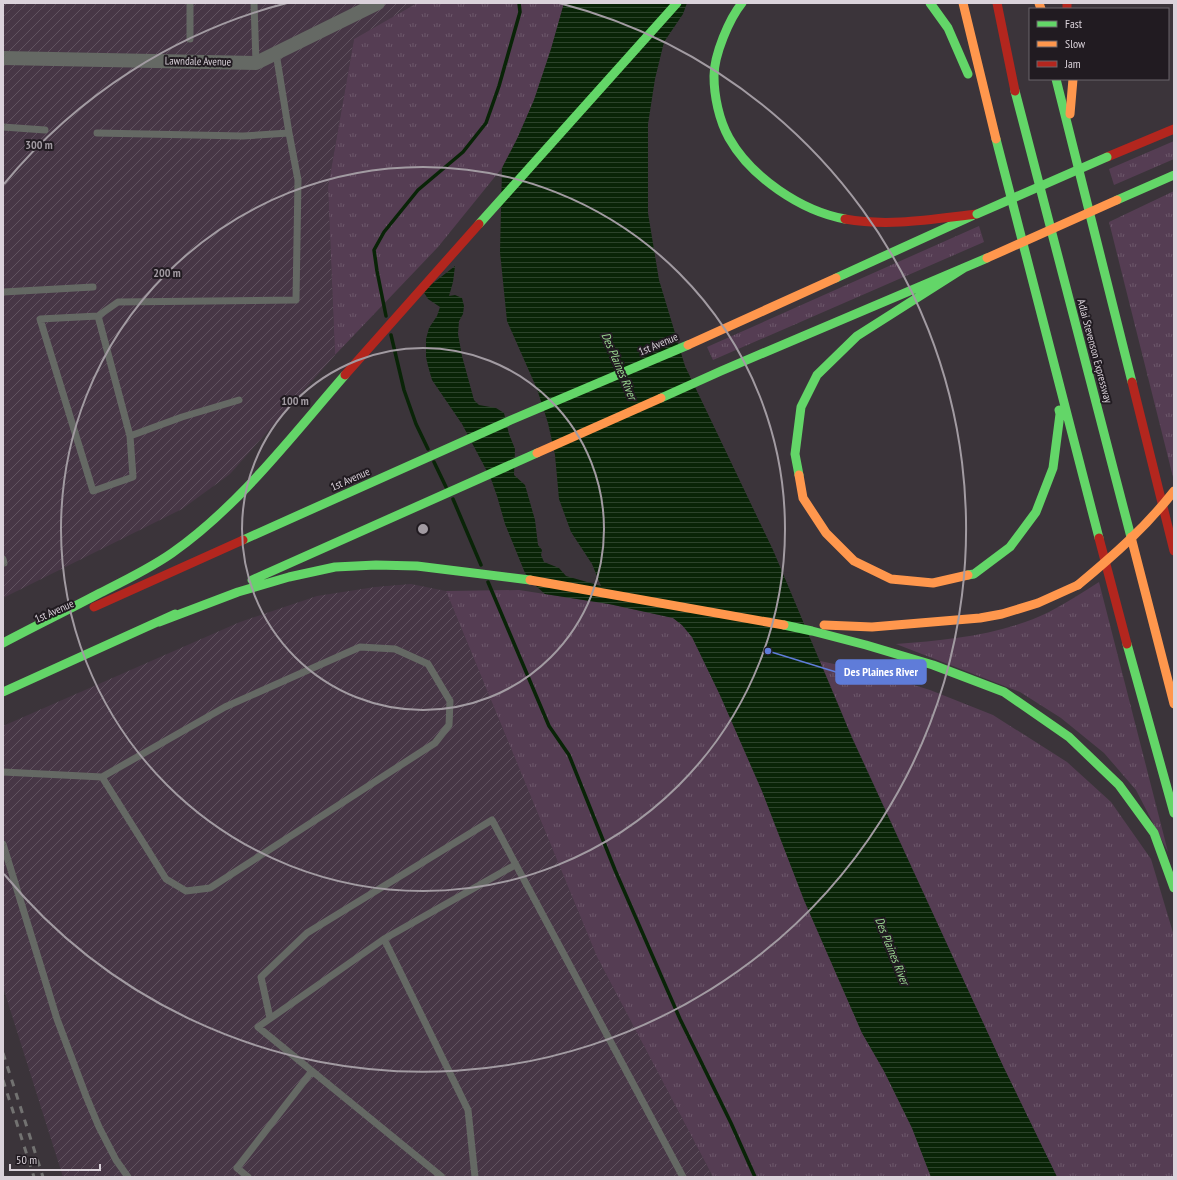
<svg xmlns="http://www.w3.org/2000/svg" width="1177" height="1180" font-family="'PT Sans Narrow',sans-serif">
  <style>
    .industrial { fill: url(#industrial-furrows) }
    .grass { fill: url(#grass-tufts) }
    .water { fill: url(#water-rules) }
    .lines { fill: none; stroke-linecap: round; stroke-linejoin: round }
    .stream { stroke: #092407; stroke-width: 3.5 }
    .lane { stroke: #656964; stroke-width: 7 }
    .street { stroke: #656964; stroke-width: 14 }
    .fast { stroke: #63d668; stroke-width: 9 }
    .slow { stroke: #ff974d; stroke-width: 9 }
    .jam { stroke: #b3261e; stroke-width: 9 }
    .rail { stroke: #727271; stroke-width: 3; stroke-dasharray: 7 7; stroke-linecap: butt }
    .fast-bridge { stroke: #63d668; stroke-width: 9 }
    .slow-bridge { stroke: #ff974d; stroke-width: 9 }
    .ring { fill: none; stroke: #a29ba2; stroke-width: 2 }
    .labels { text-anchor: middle; stroke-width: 4; stroke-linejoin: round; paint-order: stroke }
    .street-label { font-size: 11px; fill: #dad2da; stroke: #211b21 }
    .water-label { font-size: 12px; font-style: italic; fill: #99d690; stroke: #211b21 }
    .centre { fill: #a29ba2; stroke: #211b21; stroke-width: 2 }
    .ring-label { font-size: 12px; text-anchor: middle; font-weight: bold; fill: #a29ba2; stroke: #211b21; stroke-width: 4; stroke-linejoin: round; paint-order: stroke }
    .leader { fill: none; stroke: #5f7cd9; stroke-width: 1.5 }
    .callout-dot { fill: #5f7cd9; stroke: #211b21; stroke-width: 1.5 }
    .callout { fill: #5f7cd9; stroke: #5f7cd9; stroke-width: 1.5 }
    .callout-label { font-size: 12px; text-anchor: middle; font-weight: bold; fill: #fff }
  </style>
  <defs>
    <pattern id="industrial-furrows" width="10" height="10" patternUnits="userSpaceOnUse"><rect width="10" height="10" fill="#473746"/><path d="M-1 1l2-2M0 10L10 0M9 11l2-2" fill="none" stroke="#615360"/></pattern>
    <pattern id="grass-tufts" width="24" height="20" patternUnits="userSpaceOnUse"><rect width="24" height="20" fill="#553d53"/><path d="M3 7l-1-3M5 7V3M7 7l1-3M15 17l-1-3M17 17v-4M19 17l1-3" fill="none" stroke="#6d586b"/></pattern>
    <pattern id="water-rules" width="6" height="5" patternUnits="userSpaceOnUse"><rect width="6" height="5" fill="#092407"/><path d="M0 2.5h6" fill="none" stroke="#2c432b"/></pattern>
  </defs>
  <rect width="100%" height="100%" fill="#3b343a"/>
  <!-- industrial -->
  <path class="industrial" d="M 3,3 L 417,3 L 354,39 L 328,187 L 335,355 L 230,474 L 182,509 L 3,598 Z
    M 411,584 L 446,591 L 597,957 L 713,1177 L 63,1177 L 3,987 L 3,726 L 240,622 L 317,596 L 375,587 Z"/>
  <!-- grass -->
  <path class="grass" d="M 417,3 L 564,3 L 551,49 L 534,100 L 517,139 L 502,168 L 438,247 L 335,355 L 328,187 L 354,39 Z
    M 1174,141 L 1174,159 L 1114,185 L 1109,169 Z
    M 1174,191 L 1174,476 L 1173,477 L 1109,222 Z
    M 979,226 L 984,242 L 713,360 L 707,347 Z
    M 1099,582 L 1168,852 L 1136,790 L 1104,753 L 1061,718 L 1020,692 L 896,644 C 948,640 1002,635 1049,612 C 1066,603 1083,592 1099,582 Z
    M 519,590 L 609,604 L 673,618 L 682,625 L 692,637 L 720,695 L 762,791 L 804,900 L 862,1033 L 884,1071 L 912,1128 L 931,1177 L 713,1177 L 597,957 L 446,591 Z
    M 820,661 L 872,672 L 930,690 L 993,715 L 1067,762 L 1111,802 L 1151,859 L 1174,936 L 1174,1177 L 1057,1177 L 1003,1066 L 852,737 Z"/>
  <!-- water -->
  <path class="water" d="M 564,3 L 687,3 L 683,14 L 664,42 L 655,79 L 648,124 L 648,213 L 659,280 L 685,366 L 773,550 L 852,738 L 1003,1066 L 1057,1177 L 931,1177 L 912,1128 L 884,1071 L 862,1033 L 804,900 L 762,791 L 720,695 L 692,637 L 682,625 L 673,618 L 609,604 L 545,594 L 537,587 L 525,573 L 505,524 L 497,496 L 491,479 L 462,424 L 432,380 L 428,366 L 426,357 L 426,339 L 429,328 L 437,316 L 440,307 L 428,299 L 423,291 L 455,266 L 453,282 L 449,296 L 455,295 L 462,298 L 464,306 L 463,314 L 459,321 L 458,334 L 462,356 L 474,400 L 479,405 L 496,408 L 504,413 L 509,434 L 515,449 L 514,475 L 525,485 L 535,520 L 538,545 L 542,550 L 541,555 L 544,562 L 559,568 L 566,576 L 601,586 L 592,564 L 571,532 L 559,499 L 555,455 L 548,423 L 537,389 L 507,321 L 500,252 L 502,168 L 517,139 L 534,100 L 551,49 Z"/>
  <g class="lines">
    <!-- stream -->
    <path class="stream" d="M 386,316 L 377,271 L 374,250 L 384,232 L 418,190 L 463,152 L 486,123 L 499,86 L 520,12 L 519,3
      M 391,335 L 404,390 L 416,424 L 428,449
      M 434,462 L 446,487
      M 453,499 L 481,565
      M 488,582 L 549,726 L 569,755 L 615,870 L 680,1019 L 731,1123 L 755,1177"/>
    <!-- lane -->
    <path class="lane" d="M 190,3 L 190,39
      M 254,3 L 256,63
      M 3,127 L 45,130
      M 97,133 L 243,136 L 289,133 L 276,53
      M 3,292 L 93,287
      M 98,316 L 130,436 L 133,477 L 93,491 L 40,319 L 98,316 L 118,302 L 296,300 L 298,180 L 289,133
      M 130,436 L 182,417 L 239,400
      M 3,559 L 4,563
      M 3,772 L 102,777 L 225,707 L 360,647 L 395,649 L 428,664 L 450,701 L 449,725 L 435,743 L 210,888 L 186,891 L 166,879 L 102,777
      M 3,844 L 57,1019 L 86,1096 L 99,1127 L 116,1160 L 128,1177
      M 384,939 L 515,865
      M 270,1018 L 261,977 L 307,933 L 492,820 L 683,1177
      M 248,1177 L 237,1168 L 312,1071
      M 442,1177 L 258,1027 L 384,939 L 468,1110 L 475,1177"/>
    <!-- street -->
    <path class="street" d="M 3,58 L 256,63 L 378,3"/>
    <!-- fast -->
    <path class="fast" d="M 742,3 C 729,19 714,55 714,76 C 714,96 719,120 729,138 C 751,177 801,211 845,219
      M 930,3 L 948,28 L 968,74
      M 1056,79 L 1132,382
      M 1015,91 L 1131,537
      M 996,139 L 1099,538
      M 1117,200 L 1174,175
      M 479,224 L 677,3
      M 836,278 L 972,216
      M 661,398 L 721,371 L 987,258
      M 799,475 L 795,454 L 801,407 L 817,375 L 857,336 L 964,268
      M 243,540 L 511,420 L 688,345
      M 968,575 L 974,574 L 1010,547 L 1036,512 L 1053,468 L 1060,414 L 1059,410
      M 252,580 L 537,453
      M 159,622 L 238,592 L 289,577 L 335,567 L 376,565 L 417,566 L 530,580
      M 784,625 L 812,631 L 866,645 L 933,665 L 1004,692 L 1069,737 L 1119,785 L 1154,833 L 1174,888
      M 3,643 C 35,626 68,610 100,593 C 124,581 149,569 172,553 C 239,506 291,437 345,375
      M 1127,644 L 1174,813
      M 3,692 L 175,614"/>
    <!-- slow -->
    <path class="slow" d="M 963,3 L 996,139
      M 1039,3 L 1041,9
      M 1070,114 L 1073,79
      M 688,345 L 836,278
      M 537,453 L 661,398
      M 799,475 L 803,498 L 826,533 L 854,561 L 891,579 L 933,583 L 968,575
      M 1131,537 L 1174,704
      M 530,580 L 784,625
      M 824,625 L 872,627 L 980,618 L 1002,614 L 1038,603 L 1078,585"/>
    <!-- jam -->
    <path class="jam" d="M 997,3 L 1015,91
      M 1067,3 L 1067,9
      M 1107,157 L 1174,129
      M 845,219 C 889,227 933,219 977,214
      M 345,375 L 479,224
      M 1132,382 L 1174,551
      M 1099,538 L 1127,644
      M 94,607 L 243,540"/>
    <!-- rail -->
    <path class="rail" d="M 3,1053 L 43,1177
      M 3,1080 L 34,1177"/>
    <!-- fast-bridge -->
    <path class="fast-bridge" d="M 977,214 L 1107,157"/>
    <!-- slow-bridge -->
    <path class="slow-bridge" d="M 987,258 L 1117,200
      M 1078,585 C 1113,556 1146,527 1174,491"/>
  </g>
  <!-- distance rings -->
  <g class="ring">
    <circle cx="423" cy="529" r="181"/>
    <circle cx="423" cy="529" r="362"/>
    <path d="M4 184A543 543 0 0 1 287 3M559 3A543 543 0 1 1 4 874"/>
  </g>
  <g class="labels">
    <!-- street labels -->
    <g class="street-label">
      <text transform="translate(198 61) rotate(1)" y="4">Lawndale Avenue</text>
      <text transform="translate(658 344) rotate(-23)" y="4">1st Avenue</text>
      <text transform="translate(1095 351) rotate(75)" y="4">Adlai Stevenson Expressway</text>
      <text transform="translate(350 479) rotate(-24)" y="4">1st Avenue</text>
      <text transform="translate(54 611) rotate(-24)" y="4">1st Avenue</text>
    </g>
    <!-- water labels -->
    <g class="water-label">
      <text transform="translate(619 366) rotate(67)" y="4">Des Plaines River</text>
      <text transform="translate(892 951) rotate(68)" y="4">Des Plaines River</text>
    </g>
  </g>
  <circle cx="423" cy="529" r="6" class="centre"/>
  <g class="ring-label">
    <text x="39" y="149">300 m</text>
    <text x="167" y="277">200 m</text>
    <text x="295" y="405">100 m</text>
  </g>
  <!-- callouts -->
  <path class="leader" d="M768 651L836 672"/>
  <circle class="callout-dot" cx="768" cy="651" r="4"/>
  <rect class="callout" x="836" y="660" width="90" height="24" rx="4"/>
  <g class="callout-label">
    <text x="881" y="676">Des Plaines River</text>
  </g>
  <!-- border -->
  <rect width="1177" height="1180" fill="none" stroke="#dad2da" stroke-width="8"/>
  <!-- legend -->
  <rect x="1029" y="8" width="140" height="72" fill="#211b21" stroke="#6b646b"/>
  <rect x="1037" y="21" width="20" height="6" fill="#63d668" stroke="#6b646b"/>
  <text x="1065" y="28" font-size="12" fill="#dad2da">Fast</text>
  <rect x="1037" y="41" width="20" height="6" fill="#ff974d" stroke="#6b646b"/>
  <text x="1065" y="48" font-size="12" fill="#dad2da">Slow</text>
  <rect x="1037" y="61" width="20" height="6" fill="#b3261e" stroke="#6b646b"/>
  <text x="1065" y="68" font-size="12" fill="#dad2da">Jam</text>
  <!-- scale -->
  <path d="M10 1164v6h90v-6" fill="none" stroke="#dad2da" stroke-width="2"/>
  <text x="16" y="1164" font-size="12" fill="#dad2da" stroke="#211b21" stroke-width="3" paint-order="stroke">50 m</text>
</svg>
